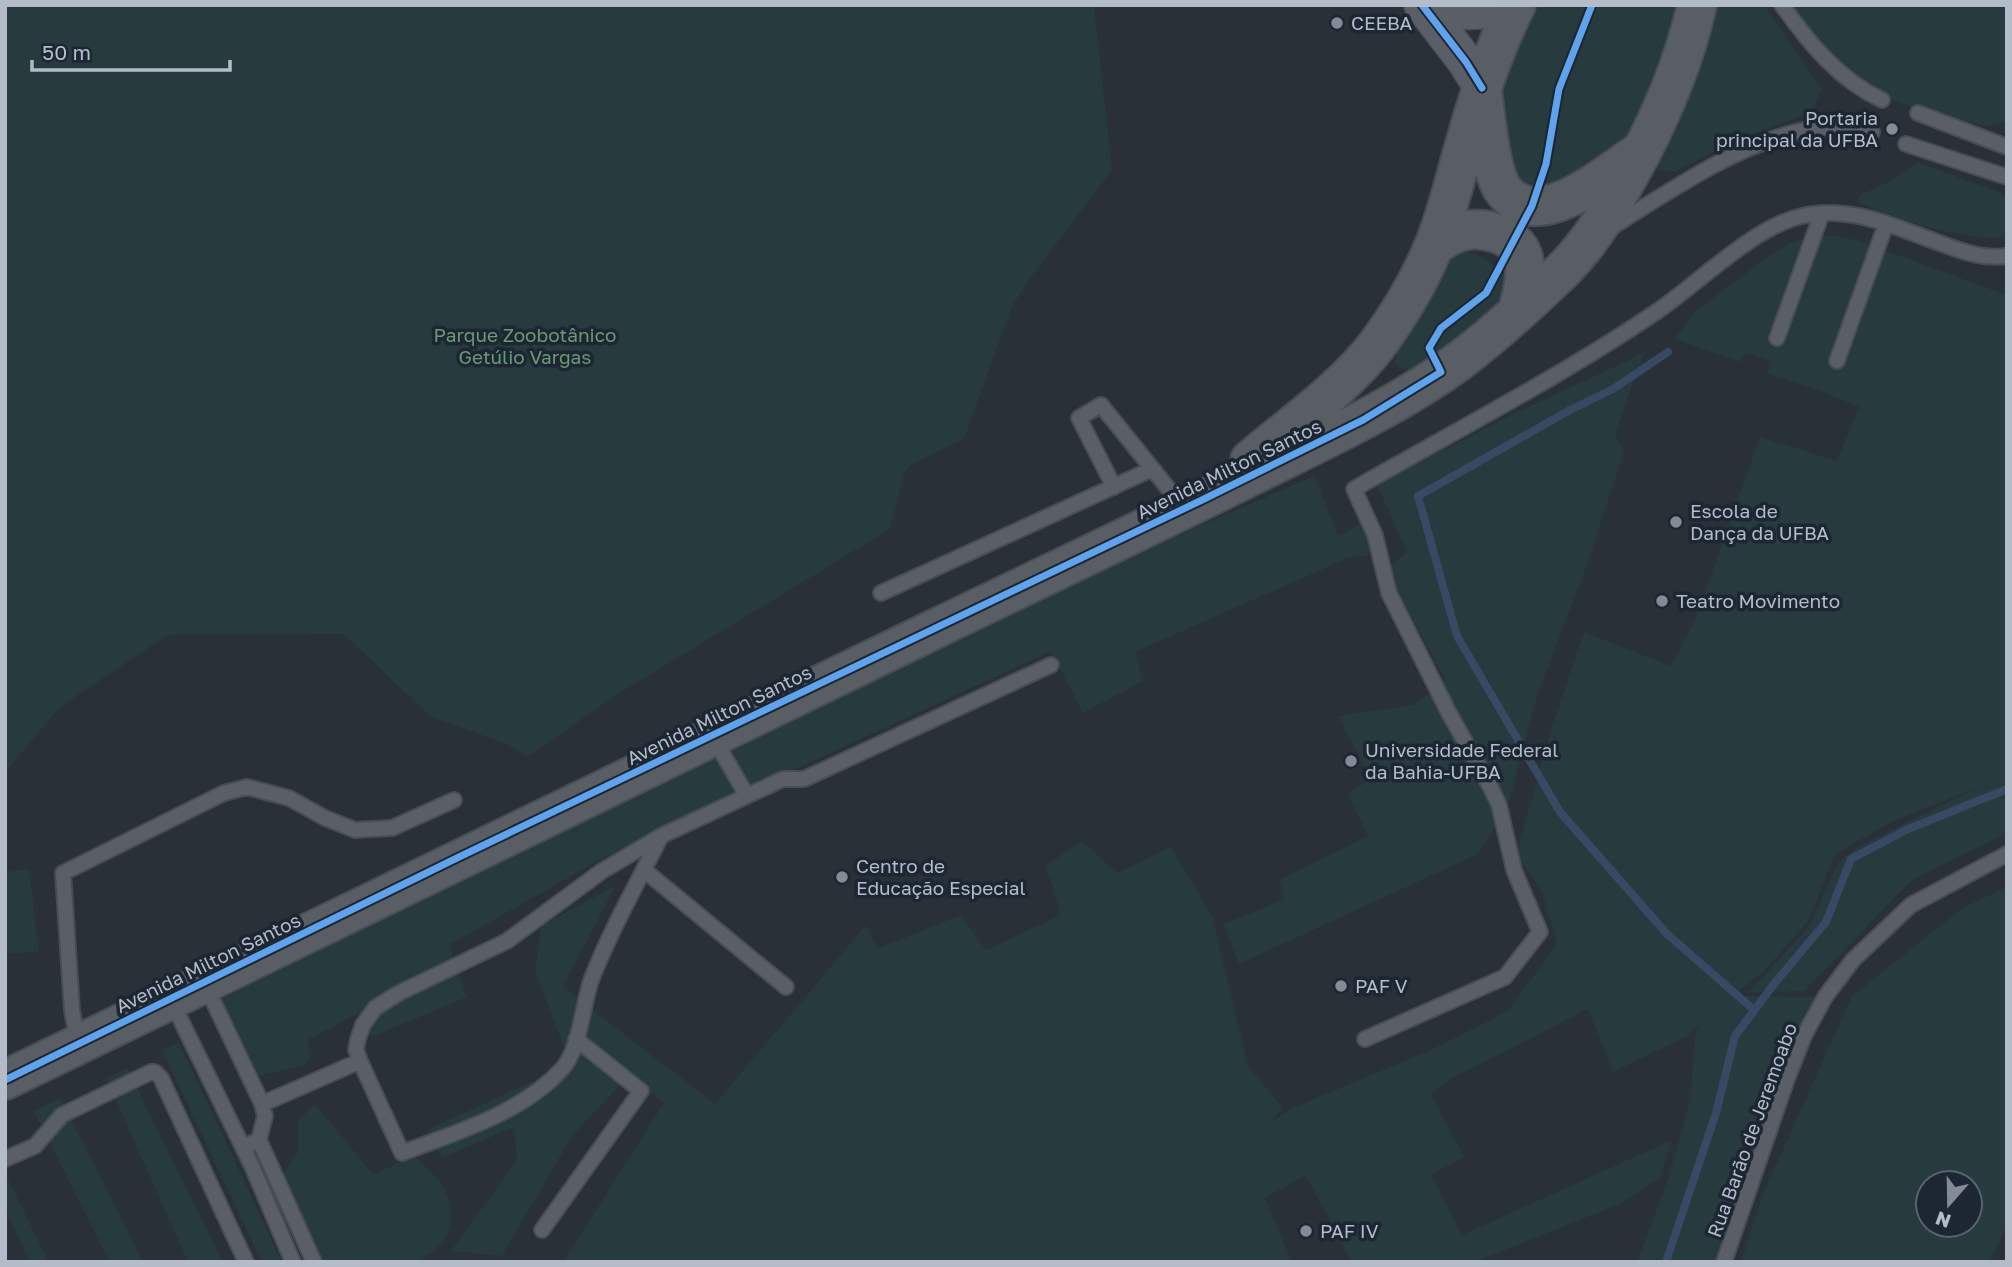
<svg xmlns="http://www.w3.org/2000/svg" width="2012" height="1267" font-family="'Golos Text',sans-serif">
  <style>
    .green { fill: #273a3e; fill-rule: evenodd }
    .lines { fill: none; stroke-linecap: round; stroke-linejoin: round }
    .stream { stroke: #384963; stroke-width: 8 }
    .service-casing { stroke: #484c53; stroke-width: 18 }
    .tertiary-casing { stroke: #484c53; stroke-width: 38 }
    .secondary-casing { stroke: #484c53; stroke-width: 42 }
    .service { stroke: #5a5e66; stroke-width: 14 }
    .tertiary { stroke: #5a5e66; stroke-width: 35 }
    .secondary { stroke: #595d64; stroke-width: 38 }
    .cycleway-casing { stroke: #1d2633; stroke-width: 11 }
    .cycleway { stroke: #60a3ed; stroke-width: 7 }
    .poi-dot { fill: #848b96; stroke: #1d2633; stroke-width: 2.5 }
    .labels { text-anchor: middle; stroke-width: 7; stroke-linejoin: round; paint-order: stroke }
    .poi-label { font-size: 19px; fill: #b4bcc9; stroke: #1d2633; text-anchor: start }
    .park-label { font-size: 19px; fill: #6b9a76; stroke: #1d2633 }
    .street-label { font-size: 19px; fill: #b4bcc9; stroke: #1d2633 }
  </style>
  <rect width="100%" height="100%" fill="#2a3038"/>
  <!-- green -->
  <path class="green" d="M 5,5 L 1094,5 L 1112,170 L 1031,277 L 1012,306 L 964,439 L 909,466 L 905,471 L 890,529 L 618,694 L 527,757 L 508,744 L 431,717 L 344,634 L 168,635 L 60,707 L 5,772 Z
    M 1516,5 L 1683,5 L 1652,135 L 1568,199 L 1498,177 L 1502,33 Z
    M 1716,5 L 1764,5 L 1822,90 L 1810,113 L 1742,138 L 1674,172 L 1658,170 C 1658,145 1676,122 1686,99 C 1698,70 1711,37 1716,5 Z
    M 1785,5 L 2007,5 L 2007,121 L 1986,126 L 1929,113 L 1865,90 L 1829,57 Z
    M 1917,162 L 2001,193 L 2007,199 L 2007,231 L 2002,238 C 1953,238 1903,221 1858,202 L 1859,196 L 1896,178 Z
    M 1836,235 L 1859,241 L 2007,295 L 2007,833 L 1913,879 L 1804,991 L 1748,993 L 1810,926 L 1838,862 L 1860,846 L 1978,787 L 1894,821 L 1835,854 L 1808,921 L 1764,971 L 1733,996 L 1825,997 L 1724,1262 L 1637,1262 L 1668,1180 L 1690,1100 L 1696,1030 L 1708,1018 L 1687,1036 L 1613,1072 L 1588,1009 L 1452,1078 L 1431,1093 L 1464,1157 L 1431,1175 L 1462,1235 L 1672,1140 L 1660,1178 L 1622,1203 L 1475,1262 L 1351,1262 L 1306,1175 L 1265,1198 L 1292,1262 L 563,1262 L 664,1103 L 630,1074 L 572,1136 L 502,1256 L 451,1251 L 517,1160 L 514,1127 L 442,1158 L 427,1130 L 557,1070 L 568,1058 L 535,971 L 541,926 L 616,885 L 563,987 L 715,1104 L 866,925 L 877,949 L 961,915 L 986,950 L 1061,915 L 1046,865 L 1082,841 L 1117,873 L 1171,847 L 1212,916 L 1248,1066 L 1282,1106 L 1257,1146 L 1274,1120 L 1293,1108 L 1435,1048 L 1508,1011 L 1557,944 L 1542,891 L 1516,854 L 1552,728 L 1584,632 L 1671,666 L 1696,618 L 1760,437 L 1837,461 L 1859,407 L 1816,389 L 1767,374 L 1770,361 L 1745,353 L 1741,362 L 1675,339 L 1693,313 L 1765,259 L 1791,243 L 1814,236 Z
    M 1444,252 C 1476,251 1482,254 1505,276 L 1505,306 L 1428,373 L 1401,368 L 1394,363 L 1405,333 Z
    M 1644,353 L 1615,434 L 1624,452 L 1588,562 L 1537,696 L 1508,805 L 1478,854 L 1239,964 L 1224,924 L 1285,899 L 1279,880 L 1368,836 L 1348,794 L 1371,779 L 1338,716 L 1414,705 L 1445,680 L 1387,570 L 1407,552 L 1377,485 L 1503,419 Z
    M 1314,476 L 1338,536 L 1372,518 L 1381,539 L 1368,555 L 1348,558 L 1135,652 L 1143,681 L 1083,713 L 1051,651 L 607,856 L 449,945 L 467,997 L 372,1037 L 359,1013 L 308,1040 L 311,1056 L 306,1065 L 258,1076 L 221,999 L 1072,582 Z
    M 29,869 L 39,952 L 5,954 L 5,872 Z
    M 2007,887 L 2007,1226 L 1989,1262 L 1741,1262 L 1763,1194 L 1852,996 L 1964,907 ZM 1928,1183 L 1970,1183 L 1970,1225 L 1928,1225 Z
    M 179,1042 L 282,1262 L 262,1262 L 162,1050 Z
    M 127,1068 L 223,1262 L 188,1262 L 106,1078 Z
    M 60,1098 L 143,1262 L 110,1262 L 34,1111 Z
    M 315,1104 L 373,1174 L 416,1157 C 425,1167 440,1178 445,1190 C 460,1224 447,1247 416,1262 L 320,1262 L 281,1177 L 298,1152 L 298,1121 Z
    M 5,1173 L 49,1262 L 30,1262 L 5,1209 Z"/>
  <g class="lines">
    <!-- stream -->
    <path class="stream" d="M 1668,352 L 1613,389 L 1570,410 L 1418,496 L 1457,636 L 1560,812 L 1667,934 L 1754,1010
      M 1666,1262 L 1716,1113 L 1735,1036 L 1774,984 L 1826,922 L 1851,859 L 1906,830 L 2007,789"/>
    <!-- service casing -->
    <g class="service-casing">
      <path id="service" d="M 1782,5 C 1809,43 1839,80 1882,100
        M 1918,113 L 2007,147
        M 1906,144 L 2007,177
        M 1612,227 C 1671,190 1739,143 1808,129 C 1829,125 1850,127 1872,132
        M 1777,338 L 1822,213
        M 1837,361 L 1886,224
        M 1114,487 L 1079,418 L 1101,405 L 1184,508
        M 881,593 L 1152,469
        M 713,737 L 747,796
        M 644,870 L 786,987
        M 205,984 L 262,1104 L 265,1116 L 259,1140 L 243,1147
        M 171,1000 L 252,1166 L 293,1262
        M 1365,1039 L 1505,977 L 1540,932 L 1514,870 L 1499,805 L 1491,788 L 1449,713 L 1389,593 L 1375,535 L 1354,489 C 1455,431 1560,377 1656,312 C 1699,283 1753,227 1802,216 C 1852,204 1899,229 1945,245 C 1966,253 1985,259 2007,256
        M 78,1043 L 72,1010 L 63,873 L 224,793 L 247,787 L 289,798 L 325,818 L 355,830 L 392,828 L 454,800
        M 360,1061 L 356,1050 L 358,1039 L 363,1025 L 375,1008 L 399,993 L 507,941 L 602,871 L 661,836 L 783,779 L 804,779 L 1051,665
        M 262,1104 L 360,1061 L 402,1153 C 456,1132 521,1114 562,1069 C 581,1048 582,1004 592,978 C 611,929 637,884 660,838
        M 259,1140 L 314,1262
        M 5,1159 L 35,1146 L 62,1115 L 151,1072 L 155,1072 L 161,1078 L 246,1262
        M 542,1230 L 641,1091 L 576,1039
        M 1724,1262 L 1787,1079 L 1805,1034 L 1825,997 L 1853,960 L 1911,905 L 2007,854"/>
    </g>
    <!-- tertiary casing -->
    <g class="tertiary-casing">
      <path id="tertiary" d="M 1422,5 L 1466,62 L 1482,88
        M 1426,5 C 1454,12 1478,15 1506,5"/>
    </g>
    <!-- secondary casing -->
    <g class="secondary-casing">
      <path id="secondary" d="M 1483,97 C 1486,120 1490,173 1504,191 C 1539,234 1606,174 1637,154
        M 1434,246 C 1443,240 1452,233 1463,231 C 1483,226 1516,234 1523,257 C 1528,275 1522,294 1518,311
        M 1250,460 C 1290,426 1345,387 1377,345 C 1399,315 1419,282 1433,248 C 1448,213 1455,177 1466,141 C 1479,94 1494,48 1516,5
        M 5,1080 C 316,929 626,777 937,628 C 1036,580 1136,533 1235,484 C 1312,445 1393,410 1462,359 C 1497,332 1531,301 1563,270 C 1590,243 1609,211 1628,177 C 1659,122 1683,67 1697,5"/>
    </g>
    <!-- service -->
    <use href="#service" class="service"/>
    <!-- tertiary -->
    <use href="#tertiary" class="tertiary"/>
    <!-- secondary -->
    <use href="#secondary" class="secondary"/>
    <!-- cycleway casing -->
    <g class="cycleway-casing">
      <path id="cycleway" d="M 1422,5 L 1466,62 L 1482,88
        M 5,1080 L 459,857 L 1202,500 L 1363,420 L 1441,372 L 1429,348 L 1441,328 L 1486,293 L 1532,206 L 1546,164 L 1559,89 L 1592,5"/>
    </g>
    <!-- cycleway -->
    <use href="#cycleway" class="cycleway"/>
  </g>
  <!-- markers -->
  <g class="poi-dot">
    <circle cx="1337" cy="23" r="7"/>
    <circle cx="1892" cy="129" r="7"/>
    <circle cx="1676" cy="522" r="7"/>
    <circle cx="1662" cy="601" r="7"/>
    <circle cx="1351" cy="761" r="7"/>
    <circle cx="842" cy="877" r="7"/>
    <circle cx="1341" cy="986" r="7"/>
    <circle cx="1306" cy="1231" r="7"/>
  </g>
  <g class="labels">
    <!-- poi labels -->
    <g class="poi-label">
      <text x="1351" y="30">CEEBA</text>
      <text x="1878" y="125" text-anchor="end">Portaria<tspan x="1878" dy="22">principal da UFBA</tspan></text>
      <text x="1690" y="518">Escola de<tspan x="1690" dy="22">Dança da UFBA</tspan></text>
      <text x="1676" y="608">Teatro Movimento</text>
      <text x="1365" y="757">Universidade Federal<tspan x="1365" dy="22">da Bahia-UFBA</tspan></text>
      <text x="856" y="873">Centro de<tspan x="856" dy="22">Educação Especial</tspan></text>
      <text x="1355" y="993">PAF V</text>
      <text x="1320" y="1238">PAF IV</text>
    </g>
    <!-- park labels -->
    <g class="park-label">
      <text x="525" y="342">Parque Zoobotânico<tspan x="525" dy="22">Getúlio Vargas</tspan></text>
    </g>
    <!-- street labels -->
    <g class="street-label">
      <text transform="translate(1229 469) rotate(-26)" y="7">Avenida Milton Santos</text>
      <text transform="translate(719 715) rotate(-26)" y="7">Avenida Milton Santos</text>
      <text transform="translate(208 963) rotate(-26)" y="7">Avenida Milton Santos</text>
      <text transform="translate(1752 1130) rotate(-70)" y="7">Rua Barão de Jeremoabo</text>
    </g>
  </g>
  <!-- border -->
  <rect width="2012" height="1267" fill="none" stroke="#b4bcc9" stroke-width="14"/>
  <!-- north arrow -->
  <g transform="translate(1949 1204) rotate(200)"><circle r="33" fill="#1d2633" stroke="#59626f" stroke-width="2"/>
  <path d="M0-5L12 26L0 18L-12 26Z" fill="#848b96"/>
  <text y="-10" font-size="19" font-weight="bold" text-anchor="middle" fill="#b4bcc9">N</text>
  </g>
  <!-- scale -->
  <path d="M32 60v10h198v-10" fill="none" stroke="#b4bcc9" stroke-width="3.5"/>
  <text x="42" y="60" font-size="21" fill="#b4bcc9" stroke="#1d2633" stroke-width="5" paint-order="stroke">50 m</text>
</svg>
